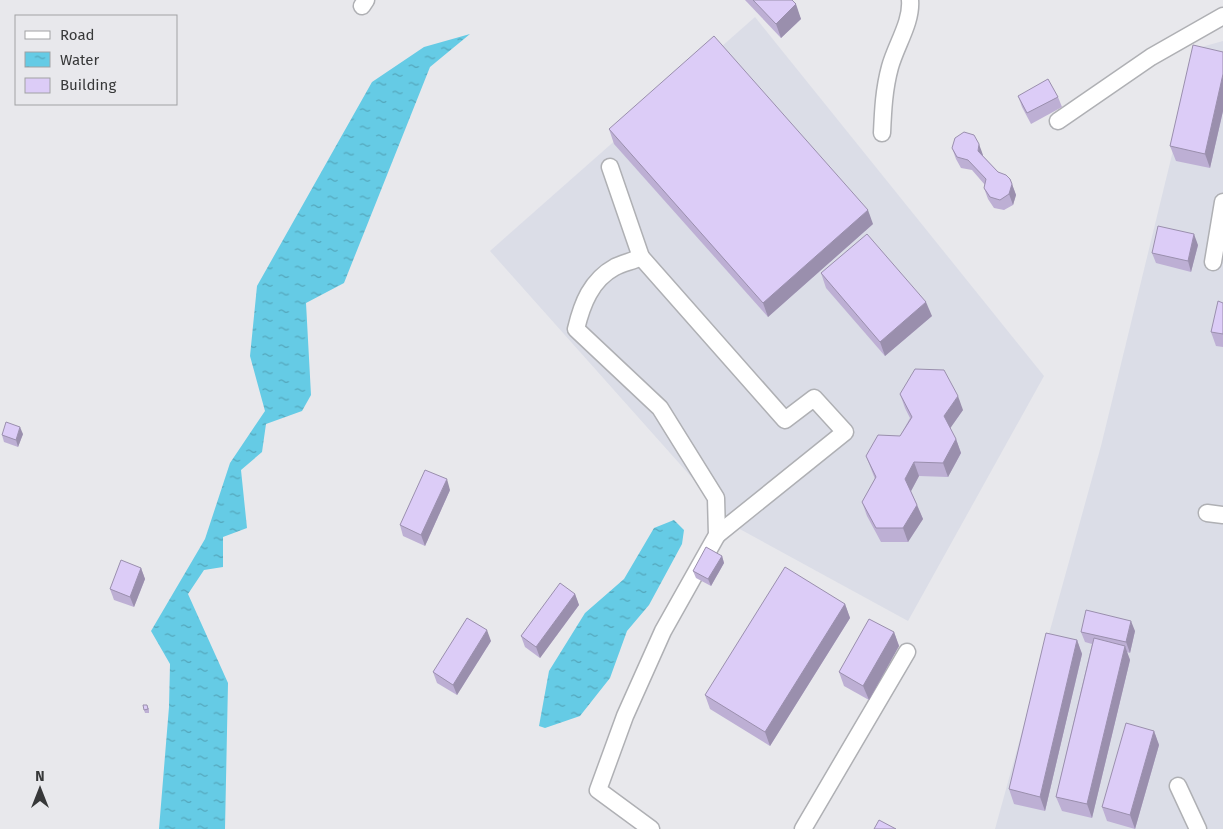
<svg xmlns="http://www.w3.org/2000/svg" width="1223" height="829" font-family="'Fira Sans',sans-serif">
<defs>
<pattern id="water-ripples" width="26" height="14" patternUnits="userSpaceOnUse" patternTransform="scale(1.25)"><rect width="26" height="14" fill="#65cbe5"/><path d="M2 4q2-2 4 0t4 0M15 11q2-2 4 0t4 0" fill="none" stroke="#54a6bb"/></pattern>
</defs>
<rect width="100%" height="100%" fill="#e8e8ec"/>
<!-- built -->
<g fill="#dbdde7">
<polygon points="755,17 1044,376 908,621 736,527 490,251"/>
<polygon points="1223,41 1223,829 995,829 1101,446 1198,48"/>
</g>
<!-- water -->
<g fill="url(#water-ripples)">
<polygon points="470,34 430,67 344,283 306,303 311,395 302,411 266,424 262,452 241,470 247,528 223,537 223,567 204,570 188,594 228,683 225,829 159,829 169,707 170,664 151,631 205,539 230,463 265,411 250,356 257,286 372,82 424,47"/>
<polygon points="674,520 684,530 682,544 649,605 627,631 610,678 580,716 545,728 539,726 549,671 585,613 624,579 654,528"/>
</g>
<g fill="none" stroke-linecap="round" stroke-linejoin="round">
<!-- minor casing -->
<g stroke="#afb0b4" stroke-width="19">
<g id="minor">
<polyline points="362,6 366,0"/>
<polyline points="1058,121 1151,57 1223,16"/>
<path d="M 882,133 C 883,110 884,89 890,67 C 896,45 912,22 910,0"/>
<path d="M 610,167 L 641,257 C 633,261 623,263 615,267 C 591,280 582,304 576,329 L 660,408 L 716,498 L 717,535 L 663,631 L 625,716 L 598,790 L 651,829"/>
<polyline points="641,257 785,420 814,398 845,432 717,535"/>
<polyline points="1213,262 1223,202"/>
<polyline points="1207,513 1223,515"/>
<polyline points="1178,786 1198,829"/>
<polyline points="803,829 907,652"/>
</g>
</g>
<!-- minor -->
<use href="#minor" stroke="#fff" stroke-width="16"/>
</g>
<!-- wall -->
<g fill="#bdafd4">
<polygon points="745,0 792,0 801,19 781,38"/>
<polygon points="1223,52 1223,111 1210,168 1176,161 1170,146"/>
<polygon points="1018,96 1058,97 1062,107 1031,124 1022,107"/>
<polygon points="609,129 873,224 768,317 614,144"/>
<polygon points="952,148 983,155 983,156 998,172 1010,179 1016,195 1013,205 1004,210 994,208 988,199 984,188 985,185 972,170 961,168 956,159"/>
<polygon points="1198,245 1191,272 1156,263 1152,253"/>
<polygon points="821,273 932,316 885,356 826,288"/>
<polygon points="1223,303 1223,347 1216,346 1211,332"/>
<polygon points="900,394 963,410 950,428 956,439 961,453 948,477 919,476 911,491 923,519 908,542 881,542 867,516 862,502 875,479 866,456 900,436 910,418 905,408"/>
<polygon points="23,434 18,447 4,442 2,435"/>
<polygon points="450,490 425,546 403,536 400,525"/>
<polygon points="722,556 724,563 711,586 696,578 693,571"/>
<polygon points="141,568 145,579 134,607 114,600 110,589"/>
<polygon points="575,594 579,605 540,658 525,647 521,636"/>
<polygon points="845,604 850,618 770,746 710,709 705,695"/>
<polygon points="1135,631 1130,653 1127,652 1130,660 1092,818 1062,811 1056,797 1092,644 1085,642 1081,632"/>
<polygon points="894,632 899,646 869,700 844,686 839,672"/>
<polygon points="1077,640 1082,654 1045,811 1014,804 1009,789"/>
<polygon points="491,641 457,695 437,683 433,672"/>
<polygon points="149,708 149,713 145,713 144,710"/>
<polygon points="1154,731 1159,745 1135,829 1107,821 1102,807"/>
</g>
<!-- shaded-wall -->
<g fill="#9a8fad">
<polygon points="796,4 801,19 781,38 776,24"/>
<polygon points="1223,74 1223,111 1210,168 1205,154"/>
<polygon points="979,144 983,155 982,162 978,151"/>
<polygon points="1012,184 1016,195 1013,205 1009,194"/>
<polygon points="868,210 873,224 768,317 763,303"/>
<polygon points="1194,234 1198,245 1191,272 1188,261"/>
<polygon points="926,302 932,316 885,356 880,342"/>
<polygon points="958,396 963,410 949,430 944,416"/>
<polygon points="20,427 23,434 18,447 16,440"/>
<polygon points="956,439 961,453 948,477 943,463"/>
<polygon points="914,462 919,476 910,493 905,479"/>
<polygon points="447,479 450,490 425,546 421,535"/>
<polygon points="917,505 923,519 908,542 903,528"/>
<polygon points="722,556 724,563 711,586 708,579"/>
<polygon points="141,568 145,579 134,607 130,597"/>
<polygon points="575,594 579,605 540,658 536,647"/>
<polygon points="845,604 850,618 770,746 765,732"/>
<polygon points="1131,621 1135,631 1130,653 1126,642"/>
<polygon points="487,630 491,641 457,695 453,685"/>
<polygon points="894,632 899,646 869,700 863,686"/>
<polygon points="1077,640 1082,654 1045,811 1040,797"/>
<polygon points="1125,646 1130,660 1092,818 1087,804"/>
<polygon points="1154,731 1159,745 1135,829 1130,815"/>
</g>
<!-- building -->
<g fill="#dcccf7" stroke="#9a8fad">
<polygon points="753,0 792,0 796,4 776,24"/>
<polygon points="714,36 868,210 763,303 609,129"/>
<polygon points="1193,45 1223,52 1223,74 1205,154 1170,146"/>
<polygon points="1048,79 1058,97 1027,113 1018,96"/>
<polygon points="964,132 974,135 979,144 978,151 998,172 1006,175 1010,179 1012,184 1009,194 1000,200 990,197 984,188 986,179 968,160 957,157 952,148 955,138"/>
<polygon points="1158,226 1194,234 1188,261 1152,253"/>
<polygon points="867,234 926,302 880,342 821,273"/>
<polygon points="1218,301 1223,303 1223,334 1211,332"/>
<polygon points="915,369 944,370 958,396 944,416 956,439 943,463 914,462 905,479 917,505 903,528 876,528 862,502 876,477 866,456 878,435 900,436 912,417 900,394"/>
<polygon points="6,422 20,427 16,440 2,435"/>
<polygon points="425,470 447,479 421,535 400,525"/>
<polygon points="706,547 722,556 708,579 693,571"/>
<polygon points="121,560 141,568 130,597 110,589"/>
<polygon points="785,567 845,604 765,732 705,695"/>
<polygon points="560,583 575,594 536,647 521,636"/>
<polygon points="1086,610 1131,621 1126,642 1081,632"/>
<polygon points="467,618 487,630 453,685 433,672"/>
<polygon points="869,619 894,632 863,686 839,672"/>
<polygon points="1046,633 1077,640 1040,797 1009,789"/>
<polygon points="1094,638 1125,646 1087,804 1056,797"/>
<polygon points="143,705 147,705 148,709 144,710"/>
<polygon points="1126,723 1154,731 1130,815 1102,807"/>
<polygon points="879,820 896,829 874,829"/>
</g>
<!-- legend -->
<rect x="15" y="15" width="162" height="90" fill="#e8e8ec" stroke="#a1a2a4"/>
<rect x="25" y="31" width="25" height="8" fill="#ffffff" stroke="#a1a2a4"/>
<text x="60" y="40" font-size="15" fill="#373839">Road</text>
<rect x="25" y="52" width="25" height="15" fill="url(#water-ripples)" stroke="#a1a2a4"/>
<text x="60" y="65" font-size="15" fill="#373839">Water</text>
<rect x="25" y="78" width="25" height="15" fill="#dcccf7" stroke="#a1a2a4"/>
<text x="60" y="90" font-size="15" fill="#373839">Building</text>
<!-- north arrow -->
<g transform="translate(40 789)" stroke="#e8e8ec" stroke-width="4" paint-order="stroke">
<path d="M0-4L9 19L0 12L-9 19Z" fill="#373839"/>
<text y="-8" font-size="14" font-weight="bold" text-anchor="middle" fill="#373839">N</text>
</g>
</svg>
